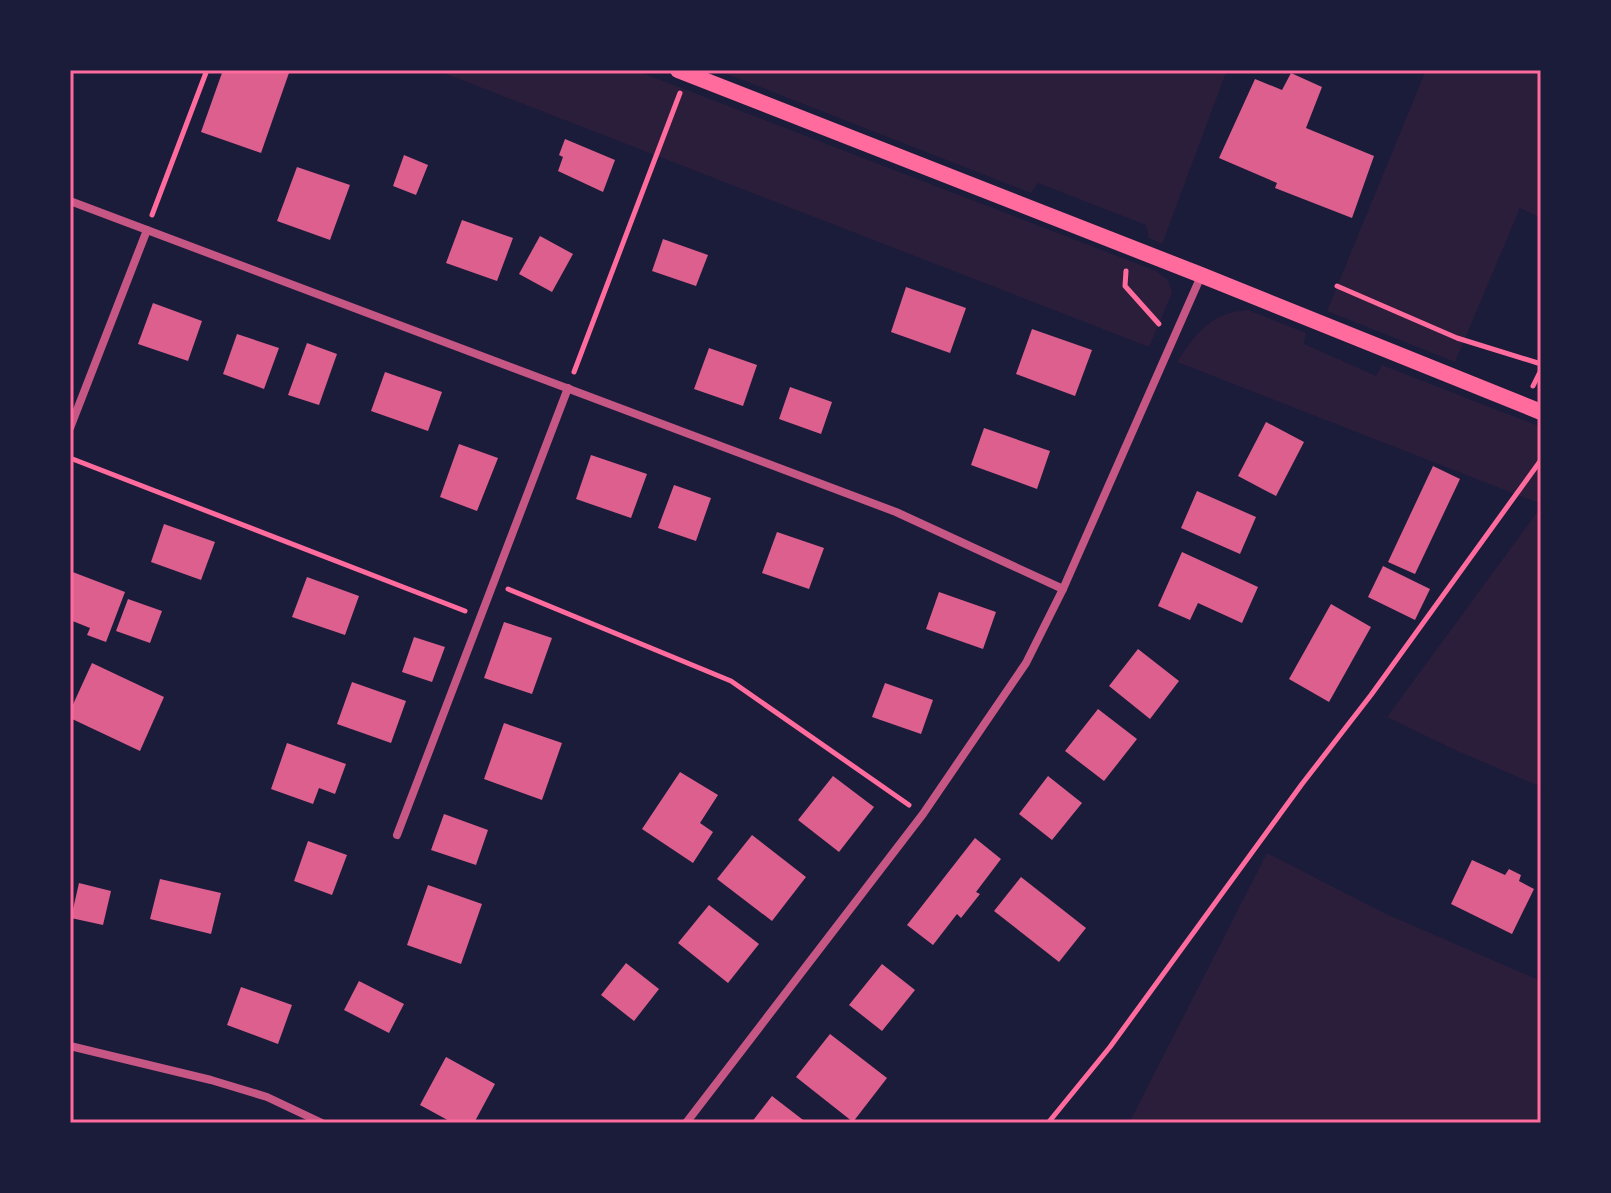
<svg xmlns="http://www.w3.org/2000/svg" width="1611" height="1193" font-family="'Zilla Slab',serif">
<rect width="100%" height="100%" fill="#1b1b3a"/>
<!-- green -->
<g fill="#2a1e3b">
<polygon points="436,70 635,70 1156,271 1168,280 1172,293 1149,347"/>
<polygon points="717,70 1227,70 1162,244 1149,238 1146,225 1038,183 1031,193"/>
<polygon points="1426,70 1541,70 1541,218 1520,208 1455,362 1327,311"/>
<path d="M 1248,310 L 1306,333 L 1304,344 L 1376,376 L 1382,365 L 1541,427 L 1541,504 L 1177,362 C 1197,332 1210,313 1248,310 Z"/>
<polygon points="1541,507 1541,787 1453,749 1387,717"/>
<polygon points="1267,853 1384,913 1541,981 1541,1123 1129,1123"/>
</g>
<!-- building -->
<g fill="#dd5f8e">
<polygon points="223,70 290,70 261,153 201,132"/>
<polygon points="1291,73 1322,87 1306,128 1374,156 1352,218 1275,188 1277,183 1219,158 1255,79 1282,90"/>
<polygon points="565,139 615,160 603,192 558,171 563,157 559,155"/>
<polygon points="404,155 428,165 416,195 393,186"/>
<polygon points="297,167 350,185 330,240 277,221"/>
<polygon points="462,220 513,238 497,281 446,263"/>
<polygon points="540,236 573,254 552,292 519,274"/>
<polygon points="663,239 708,255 696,286 652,271"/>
<polygon points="906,287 966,308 950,353 891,332"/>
<polygon points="153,303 202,321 188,361 138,344"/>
<polygon points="1032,329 1092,350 1075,396 1016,374"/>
<polygon points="237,334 279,348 264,389 223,374"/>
<polygon points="307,343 337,354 319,405 288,395"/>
<polygon points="709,348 757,365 743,406 694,389"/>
<polygon points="385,372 442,392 428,431 371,411"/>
<polygon points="790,387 832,402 821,434 779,419"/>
<polygon points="1266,422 1304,442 1276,496 1238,476"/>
<polygon points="984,428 1050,451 1037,489 971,465"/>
<polygon points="459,444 498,458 477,511 440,497"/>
<polygon points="591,455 647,474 631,518 576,499"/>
<polygon points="1433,466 1460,479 1415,574 1388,562"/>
<polygon points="674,485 711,498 696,541 658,528"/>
<polygon points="1197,491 1256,517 1240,554 1181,528"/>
<polygon points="164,524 215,542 201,580 151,562"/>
<polygon points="777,532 824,548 809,589 762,573"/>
<polygon points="1182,552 1258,587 1242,623 1198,603 1190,620 1158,606"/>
<polygon points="1383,566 1430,589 1415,620 1368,597"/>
<polygon points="70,571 125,592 106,642 87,635 90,628 70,620"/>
<polygon points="307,577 359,596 345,635 292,617"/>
<polygon points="939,592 996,612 983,649 926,629"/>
<polygon points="128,599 162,611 150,643 116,631"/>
<polygon points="1331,604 1371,627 1329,702 1289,679"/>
<polygon points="504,622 552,638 532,694 484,678"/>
<polygon points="414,637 445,647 432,682 402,672"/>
<polygon points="1138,649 1179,681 1150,719 1109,686"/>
<polygon points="92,663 164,697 140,751 70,718 70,711"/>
<polygon points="352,682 406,701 391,743 337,724"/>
<polygon points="885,683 933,700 921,734 872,717"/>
<polygon points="1098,709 1137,739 1104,781 1065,751"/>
<polygon points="504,723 562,743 542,800 484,779"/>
<polygon points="287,743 346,764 335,794 319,788 313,804 271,789"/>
<polygon points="680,772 718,795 700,823 713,832 693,863 642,829"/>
<polygon points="833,776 874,807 839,852 798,820"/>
<polygon points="1048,776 1082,803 1052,840 1019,814"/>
<polygon points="444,814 488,830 476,865 431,850"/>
<polygon points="752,835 806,877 772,921 717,879"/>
<polygon points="975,838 1001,859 976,892 980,894 961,918 957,914 933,945 907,925"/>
<polygon points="308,841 347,855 332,895 294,881"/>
<polygon points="1472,860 1505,875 1509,869 1521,875 1519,881 1534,889 1512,934 1451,904"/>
<polygon points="1021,877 1086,928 1059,962 994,911"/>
<polygon points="160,879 221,893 211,934 150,919"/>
<polygon points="79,883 111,891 103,925 71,918"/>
<polygon points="428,885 482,904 461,964 407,945"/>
<polygon points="709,905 759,944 728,983 678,943"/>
<polygon points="626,963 659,989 634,1021 601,995"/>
<polygon points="882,964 915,990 882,1031 849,1005"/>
<polygon points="359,981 404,1004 389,1033 344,1010"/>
<polygon points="241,987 292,1005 278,1044 227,1025"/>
<polygon points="830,1034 887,1078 853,1122 796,1077"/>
<polygon points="446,1057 495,1084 474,1123 453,1123 420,1105"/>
<polygon points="772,1096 807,1123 751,1123"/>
</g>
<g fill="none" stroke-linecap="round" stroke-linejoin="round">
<!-- path -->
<g stroke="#ff6b9d" stroke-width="5">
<polyline points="152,215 207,70"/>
<polyline points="1126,271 1125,286 1159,324"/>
<polyline points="1337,286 1457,338 1541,364"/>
<polyline points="574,372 680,93"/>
<polyline points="1533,386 1541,370"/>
<polyline points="70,458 465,611"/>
<polyline points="508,589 731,681 909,805"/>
<polyline points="1048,1123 1110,1047 1302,784 1371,695 1541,460"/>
</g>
<!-- minor -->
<g stroke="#c65784" stroke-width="8">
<polyline points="70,201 896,512 1063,589"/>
<polyline points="70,428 147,230"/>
<polyline points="397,835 568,388"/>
<polyline points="70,1046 211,1080 267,1097 322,1123"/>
<polyline points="686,1123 923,814 1026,663 1063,589 1201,276"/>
</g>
<!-- secondary -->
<polyline stroke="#ff6b9d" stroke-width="16" points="678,70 1201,275 1541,412"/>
</g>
<!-- border -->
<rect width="1611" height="1193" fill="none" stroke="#1b1b3a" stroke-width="144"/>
<rect x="72" y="72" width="1467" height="1049" fill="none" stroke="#ff6b9d" stroke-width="3"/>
</svg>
